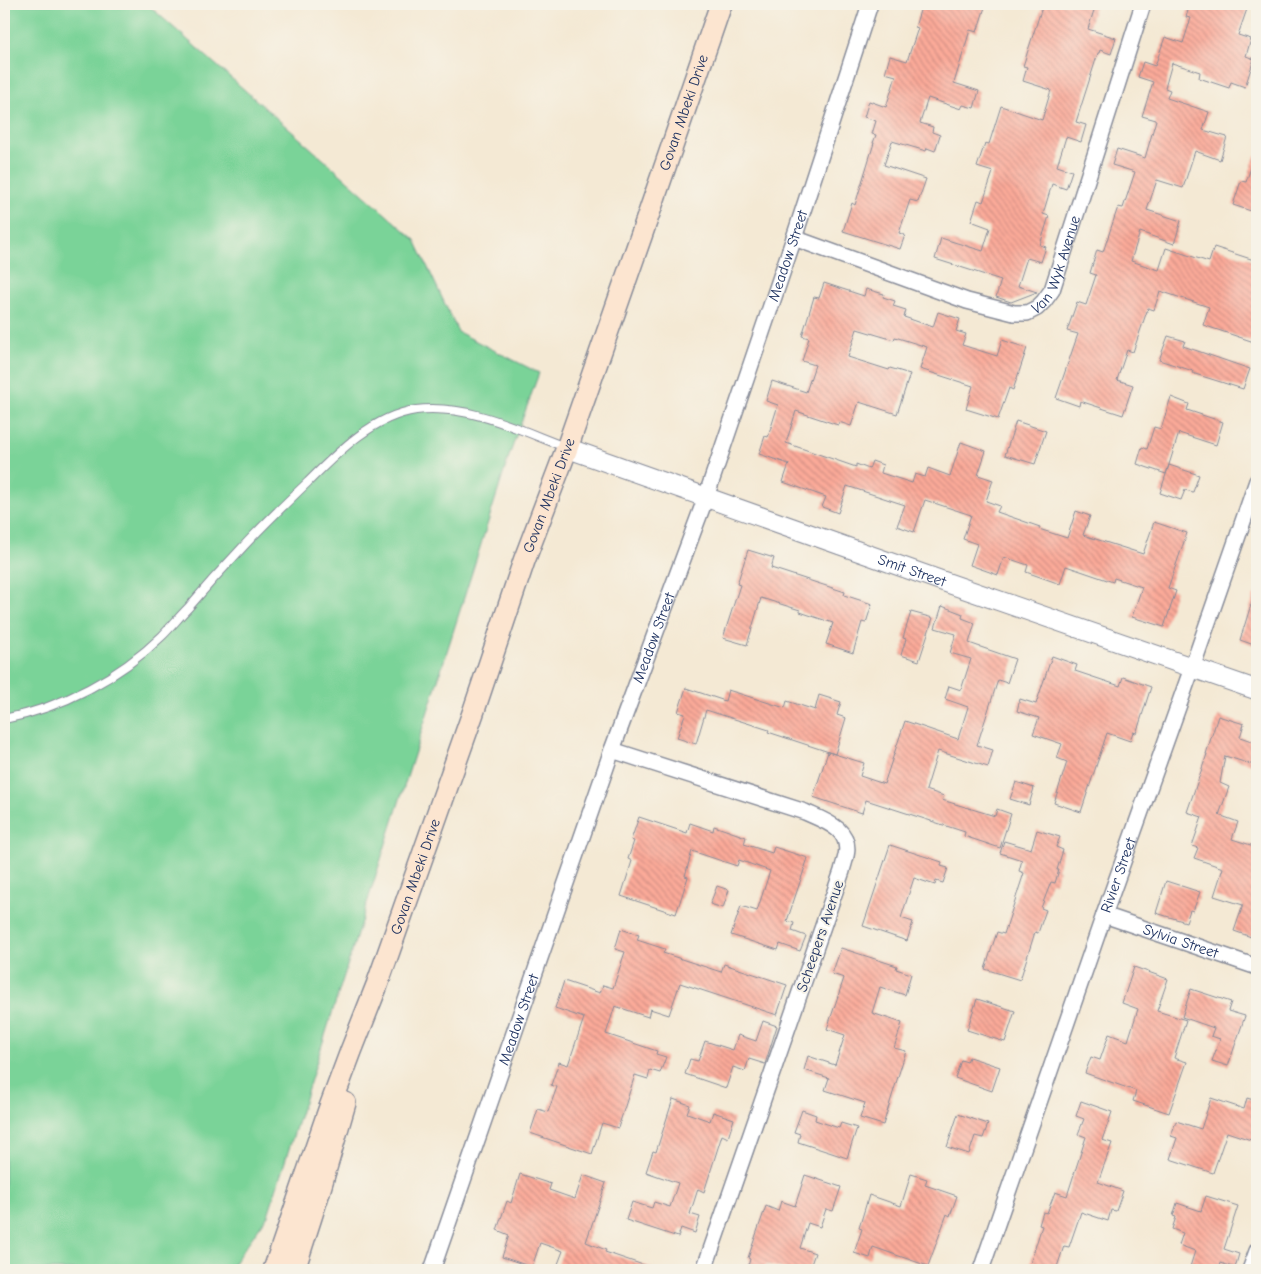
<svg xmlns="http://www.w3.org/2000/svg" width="1261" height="1274" font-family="'Comic Neue',sans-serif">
<defs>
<pattern id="building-back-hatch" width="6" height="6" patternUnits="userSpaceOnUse" patternTransform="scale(1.25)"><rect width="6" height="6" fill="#fcaa99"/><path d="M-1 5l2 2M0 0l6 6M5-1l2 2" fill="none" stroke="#cb8b80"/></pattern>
</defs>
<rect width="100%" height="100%" fill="#f7f3e8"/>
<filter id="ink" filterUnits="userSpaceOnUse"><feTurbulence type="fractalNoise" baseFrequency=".02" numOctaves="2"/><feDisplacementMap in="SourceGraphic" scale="10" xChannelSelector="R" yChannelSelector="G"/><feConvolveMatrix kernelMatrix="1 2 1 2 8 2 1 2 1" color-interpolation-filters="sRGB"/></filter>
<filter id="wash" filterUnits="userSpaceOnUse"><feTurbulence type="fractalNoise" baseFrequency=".0096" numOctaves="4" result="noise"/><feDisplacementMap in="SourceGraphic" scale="20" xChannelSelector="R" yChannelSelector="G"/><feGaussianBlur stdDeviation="1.12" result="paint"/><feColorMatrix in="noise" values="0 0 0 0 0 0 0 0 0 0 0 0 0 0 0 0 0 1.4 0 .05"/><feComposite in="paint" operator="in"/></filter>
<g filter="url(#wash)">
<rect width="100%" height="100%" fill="#f4e9d4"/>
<!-- grass -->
<polygon fill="#7ad398" stroke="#4a817b" points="4,4 147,4 415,240 458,332 539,373 509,456 268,1215 229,1270 4,1270"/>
<g id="blocks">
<!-- building -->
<g fill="url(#building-back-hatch)">
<polygon points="922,4 986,4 977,32 970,30 954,83 979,91 974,108 963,105 961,109 928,98 920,123 933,127 932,132 940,135 935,151 927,148 926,151 892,141 884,165 926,179 918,202 910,200 899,233 905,235 900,249 843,231 852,203 855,205 874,143 873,143 876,135 872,134 876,121 864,117 869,101 886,107 896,76 885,73 890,56 907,61 918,28 915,27"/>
<polygon points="1043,4 1096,4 1088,29 1116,38 1111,54 1100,50 1099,53 1098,53 1076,122 1086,125 1081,142 1066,137 1057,166 1072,171 1066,189 1052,184 1043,214 1049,216 1040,245 1046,247 1041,262 1027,258 1018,286 1037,292 1011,302 996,297 1001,280 935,259 941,238 983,251 990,228 971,221 978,200 983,202 993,172 977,167 985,143 989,144 1001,106 1042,120 1051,90 1023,81 1027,67 1023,66"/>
<polygon points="1190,4 1243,4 1241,7 1247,9 1238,35 1251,39 1246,56 1254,59 1245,87 1231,82 1229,88 1199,78 1200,72 1172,63 1165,88 1170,90 1167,98 1209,112 1203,130 1227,137 1220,160 1195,151 1183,188 1157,180 1147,210 1181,221 1174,244 1140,232 1131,261 1159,270 1166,248 1209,262 1214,247 1257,261 1257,343 1203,325 1209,307 1160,291 1154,310 1148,308 1133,352 1127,350 1117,380 1133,385 1123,415 1080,401 1079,406 1056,398 1078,334 1067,331 1077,302 1086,305 1096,275 1090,273 1097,250 1103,252 1118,207 1123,208 1135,172 1112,165 1117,149 1145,158 1156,120 1142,116 1153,82 1138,77 1143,62 1155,66 1165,37 1183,43 1191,18 1186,17"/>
<polygon points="1255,156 1257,156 1257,213 1233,205 1241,181 1246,182"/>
<polygon points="824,283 864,296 866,289 884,294 883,297 895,301 893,306 906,310 904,317 933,327 938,312 960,319 956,331 966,334 962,345 997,356 1002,340 1027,348 1013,390 1009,388 998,419 966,409 973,386 920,369 927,347 895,337 894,340 857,329 848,357 889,370 890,368 910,374 897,414 859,402 851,426 839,422 838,425 796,411 786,443 856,467 856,464 869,469 872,461 883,465 881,473 912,483 915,474 925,477 928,468 950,476 961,442 986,451 978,475 993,480 986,501 1000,506 997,512 1040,527 1039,529 1067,538 1076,511 1090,516 1083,535 1143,554 1154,522 1187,533 1168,588 1176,591 1164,627 1132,617 1142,587 1114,578 1113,582 1066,566 1060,584 1026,572 1028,565 1004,557 998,575 970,565 977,544 963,539 971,515 925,500 914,532 897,526 905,505 847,486 838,513 822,507 826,497 783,482 789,464 759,454 765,436 768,437 778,405 766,401 772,381 806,392 815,365 802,361 809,338 802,336 814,297 819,298"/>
<polygon points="1168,336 1185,341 1183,346 1250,369 1243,389 1192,373 1193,371 1159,360"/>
<polygon points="1171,397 1189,404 1187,410 1223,422 1216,445 1179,433 1166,474 1137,464 1142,447 1147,449 1154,427 1161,429"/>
<polygon points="1016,421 1046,431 1035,464 1005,455"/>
<polygon points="1169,465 1199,475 1193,492 1185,490 1181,500 1160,493"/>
<polygon points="748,550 774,558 771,568 845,592 844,595 872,604 866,623 862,622 853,653 826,644 833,623 800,612 800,610 761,598 747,645 723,638 740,585 737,584"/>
<polygon points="1254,595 1257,596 1257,646 1240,640"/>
<polygon points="942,606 963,614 962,618 975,623 969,643 1015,659 1007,683 998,680 977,745 993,750 988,767 938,751 926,790 944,796 942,800 995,816 997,809 1011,814 1000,848 964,836 965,832 866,800 862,813 813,797 828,752 864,763 860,776 884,784 905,721 958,739 968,707 945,699 949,686 961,690 971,659 950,653 956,634 935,628"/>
<polygon points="911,612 933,618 919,661 901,655 906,639 903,638"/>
<polygon points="1052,656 1077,665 1075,671 1120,686 1123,677 1151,687 1139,725 1136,733 1133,732 1130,741 1107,733 1081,812 1054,803 1067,762 1057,758 1062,744 1033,734 1039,718 1017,711 1020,699 1036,704"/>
<polygon points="686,688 725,701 728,690 785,708 787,701 815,710 819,695 841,702 837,715 846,718 835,754 768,732 769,730 706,710 696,744 677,738 685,714 678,712"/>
<polygon points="1218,716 1244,724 1240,737 1257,743 1257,766 1225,756 1220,783 1229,787 1219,815 1238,822 1232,839 1257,847 1257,939 1234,931 1243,905 1214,896 1223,868 1194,858 1198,848 1192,846 1202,817 1187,812 1207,754 1206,754"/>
<polygon points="1016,782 1034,788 1029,805 1010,799"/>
<polygon points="639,817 687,833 690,823 713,831 714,826 746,837 744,844 772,853 774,847 808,858 787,921 794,923 792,931 806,936 800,951 780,944 778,950 731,935 741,906 757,911 770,871 739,860 737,866 692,851 685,876 688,877 676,914 621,896 632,861 628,859 634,841 631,840"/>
<polygon points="1037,830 1060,837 1056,847 1063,850 1057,870 1059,870 1055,883 1051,882 1041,908 1046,910 1038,933 1035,932 1020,980 985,969 997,932 1004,934 1024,873 1019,871 1022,860 1000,853 1004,841 1031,849"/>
<polygon points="890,845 942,862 941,866 948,868 943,883 936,881 935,885 914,878 901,918 913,922 907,941 863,926"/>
<polygon points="1166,881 1200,892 1193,911 1190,910 1186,922 1156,913"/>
<polygon points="717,886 729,890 723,908 710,904"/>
<polygon points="621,929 639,935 637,940 665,949 663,953 721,972 724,964 787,985 777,1015 680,983 669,1015 650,1009 648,1017 615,1006 606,1034 657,1051 656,1054 666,1057 660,1073 650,1070 648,1079 635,1075 618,1128 602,1123 592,1154 530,1133 538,1109 548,1112 557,1087 551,1085 559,1062 568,1065 584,1018 555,1008 564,981 600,993 603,985 613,988 625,952 615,949"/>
<polygon points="841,948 897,966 896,969 911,974 905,995 880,987 872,1013 902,1023 894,1048 906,1051 883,1125 860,1118 865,1103 825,1090 829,1078 804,1070 808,1056 835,1065 845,1035 827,1029 844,978 832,974"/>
<polygon points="1134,967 1168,979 1157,1011 1186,1020 1174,1058 1187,1062 1169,1113 1133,1101 1136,1091 1085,1073 1091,1057 1100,1060 1109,1034 1128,1041 1138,1009 1122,1003"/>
<polygon points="1191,989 1231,1002 1228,1011 1245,1016 1228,1066 1212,1061 1220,1039 1211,1036 1214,1028 1182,1017"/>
<polygon points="977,999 1015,1011 1005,1042 967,1030"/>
<polygon points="763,1021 777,1026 765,1064 749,1059 745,1071 733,1067 726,1088 685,1074 690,1059 698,1061 705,1041 733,1050 738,1035 756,1041"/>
<polygon points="969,1057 1000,1067 992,1091 955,1078 961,1060 967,1062"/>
<polygon points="1211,1098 1244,1109 1247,1098 1257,1101 1257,1142 1227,1132 1213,1173 1170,1159 1177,1138 1171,1136 1176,1121 1201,1129"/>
<polygon points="673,1099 690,1105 687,1113 710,1121 713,1112 734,1119 728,1138 722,1135 704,1192 698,1189 690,1214 700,1217 695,1233 681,1228 678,1237 626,1220 632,1202 652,1208 654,1202 670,1207 678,1183 646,1172 653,1151 656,1152"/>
<polygon points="1081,1101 1112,1112 1102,1140 1112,1143 1098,1182 1123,1191 1116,1211 1111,1210 1108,1221 1081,1212 1069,1247 1064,1246 1056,1270 1028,1270 1042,1226 1039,1225 1043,1212 1047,1213 1055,1192 1067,1196 1086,1137 1078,1134 1084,1119 1076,1116"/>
<polygon points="802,1110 816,1115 815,1120 839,1128 841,1123 857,1128 847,1158 798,1142 800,1134 794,1132"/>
<polygon points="958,1114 988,1124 983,1138 975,1136 969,1154 947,1147"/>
<polygon points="520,1174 551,1184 549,1190 575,1199 583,1175 606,1183 586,1242 606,1250 605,1252 652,1268 652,1270 563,1270 565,1266 558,1264 563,1251 540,1243 532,1267 502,1257 509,1235 497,1230 507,1201 511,1203"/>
<polygon points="911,1174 927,1179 925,1185 957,1196 950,1216 947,1214 928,1266 873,1247 870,1258 854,1253 862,1229 859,1228 869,1195 901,1206"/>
<polygon points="805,1175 841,1187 833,1211 826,1209 820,1227 808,1223 800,1248 815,1253 809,1270 786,1270 766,1264 764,1270 747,1270 750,1259 748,1258 766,1206 778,1211 781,1201 795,1206"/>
<polygon points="1206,1196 1238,1206 1224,1249 1239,1254 1235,1268 1221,1263 1219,1270 1189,1270 1195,1251 1179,1245 1183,1233 1172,1229 1176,1217 1173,1216 1177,1203 1201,1211"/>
</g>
</g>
</g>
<g filter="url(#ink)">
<use href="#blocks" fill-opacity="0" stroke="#888c99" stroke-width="1"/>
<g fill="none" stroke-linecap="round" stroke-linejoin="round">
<!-- service casing -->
<g stroke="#888c99" stroke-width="10">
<path id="service" d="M 4,719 C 62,708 120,677 162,636 C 171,627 179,617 188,608 C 205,588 223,568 241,549 C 262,526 285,504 308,482 C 337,453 373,416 416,410 C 469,404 517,429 565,447"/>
</g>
<!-- minor casing -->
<g stroke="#888c99" stroke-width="18">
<g id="minor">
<path id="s1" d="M 794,238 L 967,301 L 1014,313 L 1027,313 L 1037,308 L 1044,301 L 1052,290 L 1143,4"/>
<path d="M 612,750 L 805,812 C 825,821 852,829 846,856 C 845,861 843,866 842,871 L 704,1270"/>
<path id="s2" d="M 1104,915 L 1257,967"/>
<path id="s3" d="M 432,1270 L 612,750 L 706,497 L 794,238 L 870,4"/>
<path id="s4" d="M 981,1270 L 1104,915 L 1192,668 L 1257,481"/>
<polyline points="1250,1270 1257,1251"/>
</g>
</g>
<!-- tertiary casing -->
<g stroke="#888c99" stroke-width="21">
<g id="tertiary">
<path id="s5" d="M 567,448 L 945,582 L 1257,690"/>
</g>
</g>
<!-- secondary casing -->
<g stroke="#888c99" stroke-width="24">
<g id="secondary">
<path id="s6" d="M 274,1270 L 329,1110 L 351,1051 L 377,985 L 473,713 L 524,561 L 567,448 L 647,219 L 721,4"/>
<polyline points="294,1270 319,1192 345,1103"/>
</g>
</g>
<!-- service -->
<use href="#service" stroke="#fff" stroke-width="8"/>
<!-- minor -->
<use href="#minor" stroke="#fff" stroke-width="15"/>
<!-- tertiary -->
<use href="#tertiary" stroke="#fff" stroke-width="19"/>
<!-- secondary -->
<use href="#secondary" stroke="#fce5d0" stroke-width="21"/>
</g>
</g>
<g text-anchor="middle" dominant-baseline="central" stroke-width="4" stroke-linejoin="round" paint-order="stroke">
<!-- street labels -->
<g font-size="15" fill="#1b2f5e" stroke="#f7f3e8">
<text stroke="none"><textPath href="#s6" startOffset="1228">Govan Mbeki Drive</textPath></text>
<text stroke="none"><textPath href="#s3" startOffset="1075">Meadow Street</textPath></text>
<text stroke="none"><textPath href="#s1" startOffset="305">Van Wyk Avenue</textPath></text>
<text stroke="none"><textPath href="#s6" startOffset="822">Govan Mbeki Drive</textPath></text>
<text stroke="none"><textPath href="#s5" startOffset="366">Smit Street</textPath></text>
<text stroke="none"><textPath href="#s3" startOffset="670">Meadow Street</textPath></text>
<text stroke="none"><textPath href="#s4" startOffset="418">Rivier Street</textPath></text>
<text stroke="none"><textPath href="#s6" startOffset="418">Govan Mbeki Drive</textPath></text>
<text transform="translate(820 936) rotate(-71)">Scheepers Avenue</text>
<text stroke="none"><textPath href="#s2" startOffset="81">Sylvia Street</textPath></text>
<text stroke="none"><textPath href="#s3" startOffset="265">Meadow Street</textPath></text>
</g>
</g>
<!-- margin -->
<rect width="1261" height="1274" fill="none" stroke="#f7f3e8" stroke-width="20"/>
</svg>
